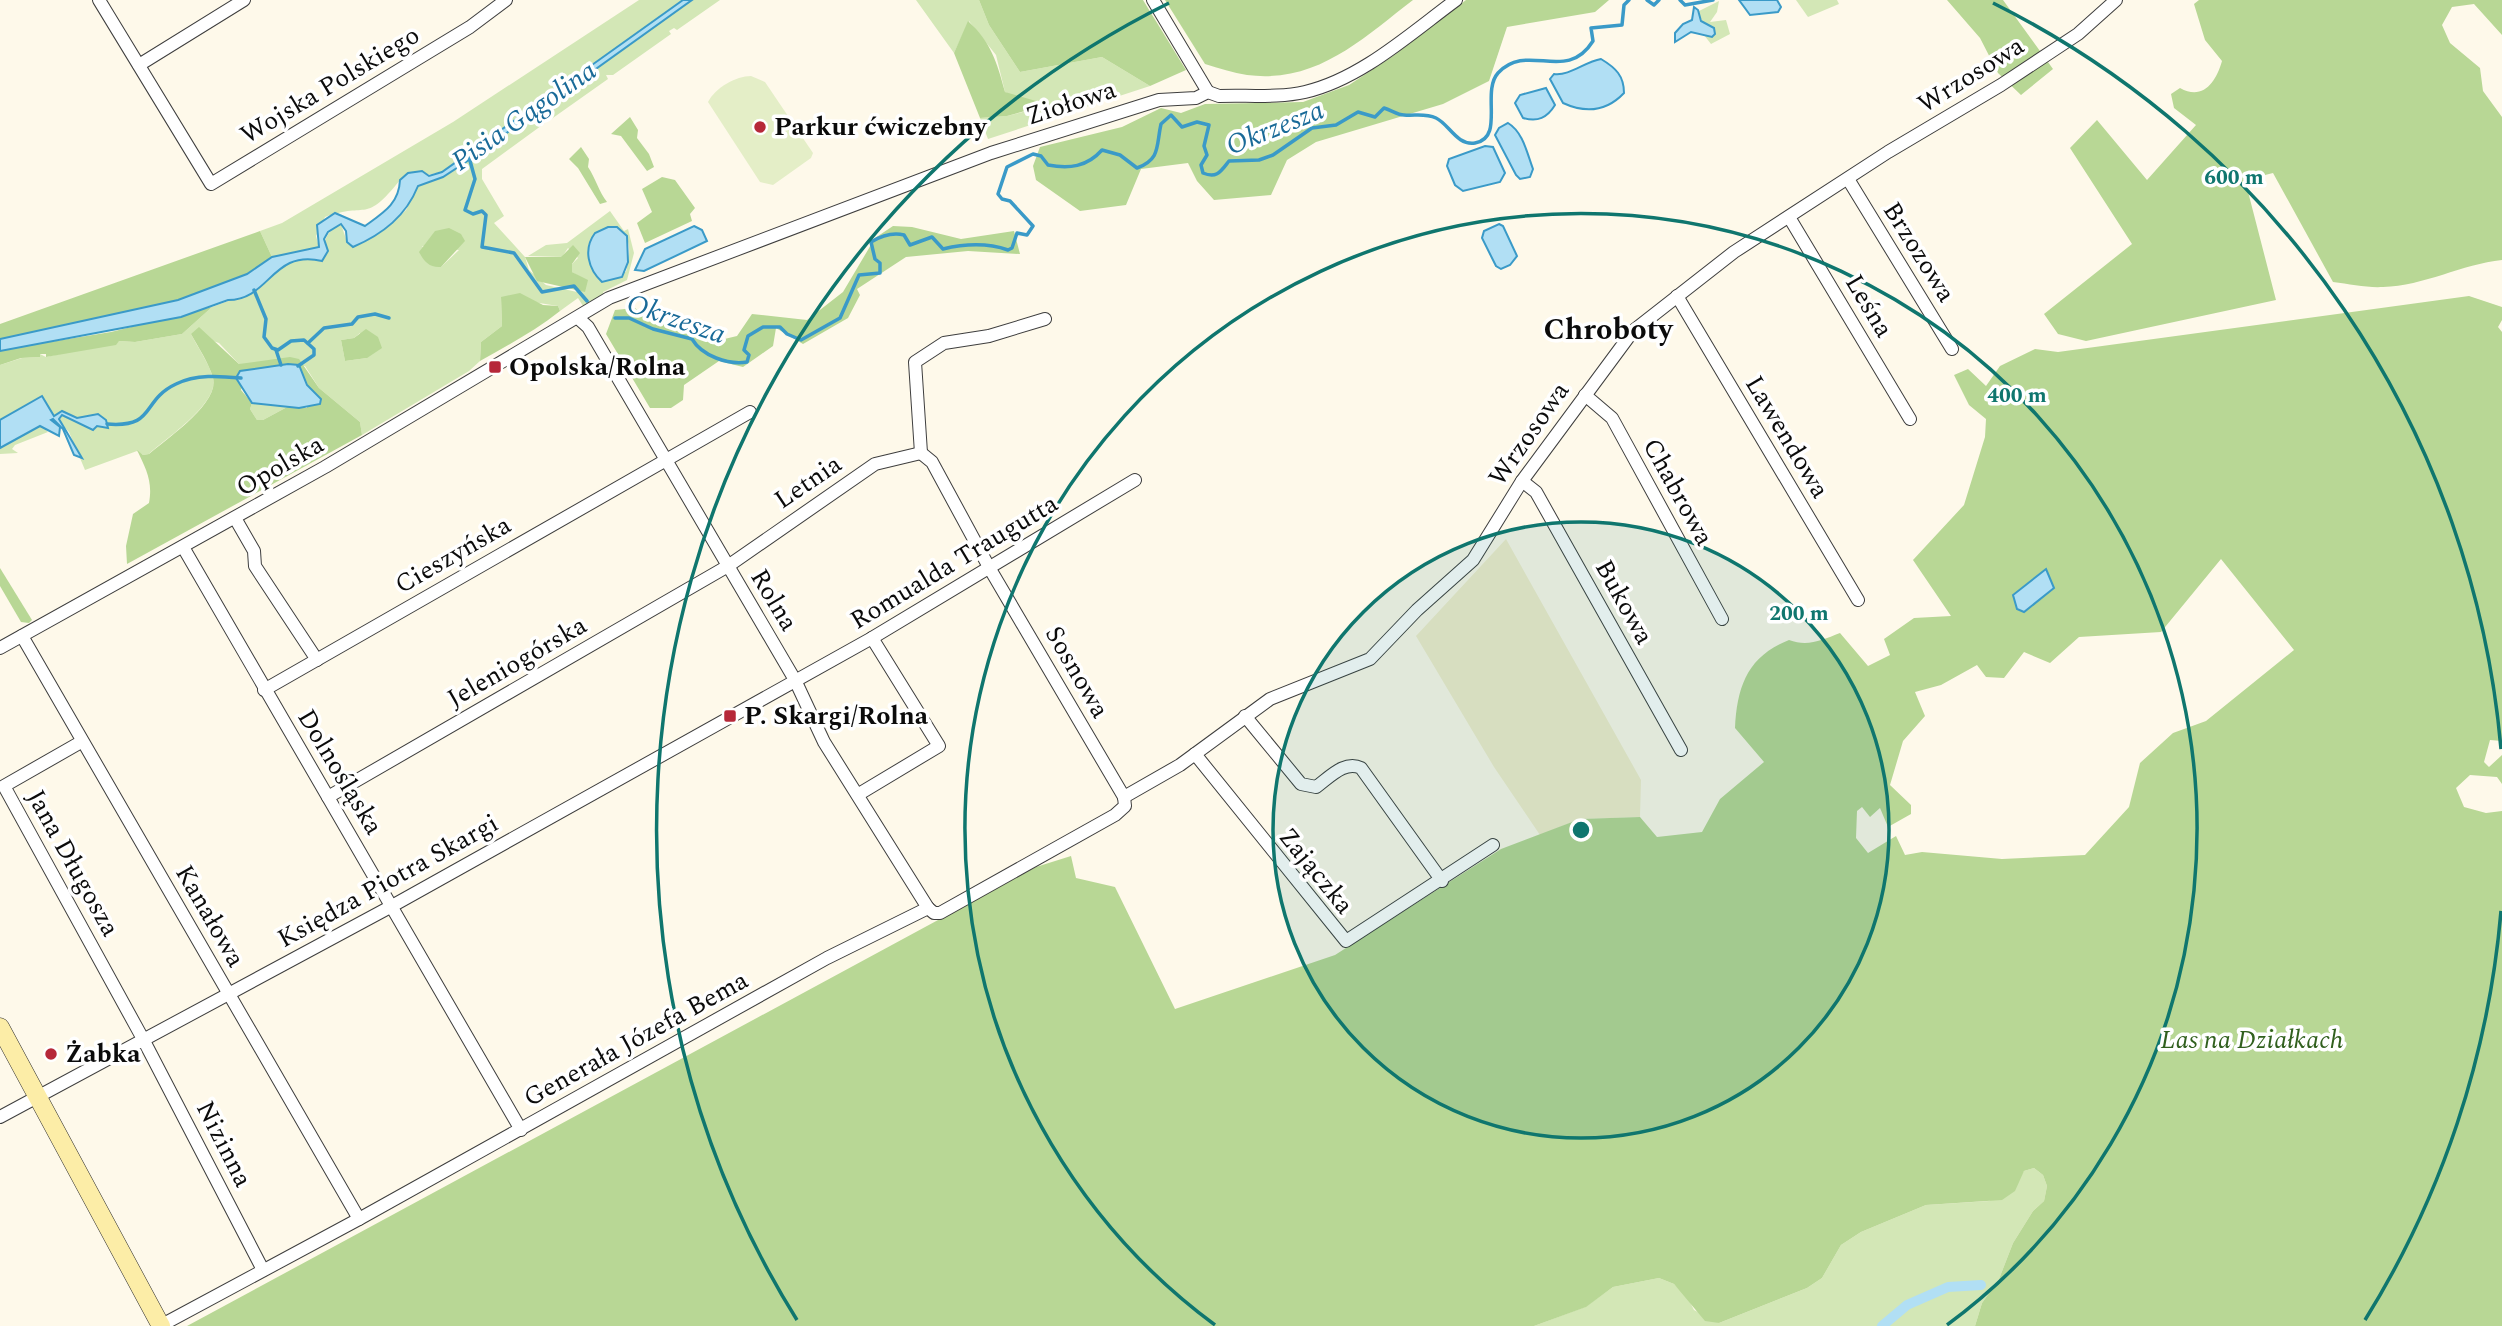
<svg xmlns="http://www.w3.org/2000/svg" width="2502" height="1326" font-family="Spectral,serif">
<rect width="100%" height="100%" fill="#fef9ea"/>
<!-- farmland -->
<polygon fill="#f3edcc" points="1506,539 1641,780 1640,817 1580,819 1540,835 1494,767 1416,636"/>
<!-- green -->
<g fill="#d3e7b6" fill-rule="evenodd">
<path d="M 639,0 L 683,0 L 442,172 L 400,180 C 364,225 369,201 325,217 L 316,236 L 319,247 L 272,257 L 260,231 L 282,223 L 453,122 Z"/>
<path d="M 692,0 L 720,0 L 677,30 L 674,28 L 669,31 L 671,34 L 613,75 L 606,75 L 608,79 L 550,120 L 548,117 L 544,120 L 545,123 L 482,169 L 482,179 L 504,216 L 494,223 L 525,257 L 529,270 L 546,285 L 577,292 L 582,278 L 572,272 L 572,264 L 578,258 L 568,248 L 562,257 L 528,256 L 546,245 L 567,243 L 610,211 L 624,231 L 628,229 L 634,253 L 627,280 L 603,292 L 604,295 L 583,306 L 578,298 L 560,311 L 558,306 L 501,297 L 502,326 L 481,342 L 480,361 L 469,371 L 362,435 L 360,422 L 319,388 L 305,366 L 239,364 L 219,343 L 191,334 C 198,348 209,363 213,378 C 220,403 165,439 149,454 L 143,455 L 137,451 L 85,470 L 69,432 L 58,420 L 61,415 L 104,428 L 96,416 L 77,418 L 62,411 L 54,416 L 42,396 L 0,420 L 0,365 L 22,358 L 40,357 L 40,354 L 46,357 L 119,341 L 135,342 L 182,334 L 212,307 L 258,290 L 272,273 L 288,262 L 305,258 L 322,261 C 324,243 324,232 341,224 L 347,242 L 395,220 L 406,210 L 418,186 L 469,160 ZM 617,227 C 633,237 630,255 626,272 L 589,258 L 589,243 L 596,233 ZM 422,246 L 459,250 L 441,267 ZM 360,333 L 367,358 L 345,361 L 341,340 L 354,338 Z"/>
<polygon points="916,0 979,0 989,25 1020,72 1102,57 1150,86 988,139 980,118 1007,116 1038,108 1005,92 996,55 969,21 954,53"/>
<polygon points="1796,0 1837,0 1839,4 1808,17"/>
<polygon points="1719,1 1717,12 1710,22 1726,20 1730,34 1711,44 1704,35 1712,37 1697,12"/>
<polygon points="252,403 289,406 263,420 257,420 250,409"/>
<polygon points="41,425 48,432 15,445 12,449 18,453 0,454 0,448"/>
<polygon points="2034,1168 2043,1175 2047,1186 2044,1201 2033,1211 2013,1243 1999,1279 1982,1303 1975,1326 1534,1326 1585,1307 1613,1287 1659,1278 1674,1284 1688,1298 1694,1310 1719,1323 1807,1288 1822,1278 1841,1245 1861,1232 1926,1205 1989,1201 2017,1181 2024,1171"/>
</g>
<!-- forest -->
<g fill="#b8d795" fill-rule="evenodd">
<polygon points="979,0 1143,0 1186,70 1150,86 1102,57 1020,72 989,25"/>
<path d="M 1165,0 L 1413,0 C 1362,39 1317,84 1247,75 C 1233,73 1219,68 1205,64 Z"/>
<polygon points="1466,0 1609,0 1595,12 1507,27 1489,81 1443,104 1316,142 1287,160 1271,195 1214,200 1197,181 1188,163 1141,169 1126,205 1080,211 1036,180 1033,166 1040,147 1122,127 1161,108 1181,113 1205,104 1303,102 1349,85 1393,56"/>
<polygon points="1947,0 2003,0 2053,69 2021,95 1998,73 1980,38"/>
<path d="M 2199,0 L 2502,0 L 2502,35 L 2474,4 L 2452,7 L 2442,25 L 2450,43 L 2480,68 L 2483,91 L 2502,117 L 2502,260 C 2462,264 2424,286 2383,287 C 2367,288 2350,284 2333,282 L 2273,173 L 2245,180 L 2276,300 L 2086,341 L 2058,334 L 2044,314 L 2132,244 L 2070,148 L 2097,120 L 2147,180 L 2196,125 L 2174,108 L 2171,94 L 2180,88 C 2203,101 2216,82 2222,61 L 2205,40 L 2194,4 Z"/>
<path d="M 968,21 C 991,42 997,62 1005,92 L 1036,101 L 1039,107 L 1007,116 L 980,118 L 954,53 Z"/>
<polygon points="630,117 638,130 637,138 649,154 654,167 647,171 621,136 611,134"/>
<path d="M 581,147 L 589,159 L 588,167 C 596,179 599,192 607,202 L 600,204 L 578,168 L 569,159 Z"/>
<polygon points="662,177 675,180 695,208 690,214 692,221 645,243 637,223 652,212 642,189"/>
<polygon points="893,226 912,227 961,239 1014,231 1020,254 968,251 906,257 857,289 860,295 848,318 803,344 776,328 773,346 743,367 719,361 684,385 683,400 671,408 650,408 606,334 615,310 635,308 653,322 699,328 716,341 737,336 752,314 807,320 843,292 875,238"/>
<path d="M 449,228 L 461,234 L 465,241 L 441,267 C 429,268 424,261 419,252 L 435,231 Z"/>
<path d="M 260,231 L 272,257 C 211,306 78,324 0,339 L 0,324 Z"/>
<polygon points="573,245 580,253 572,264 572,272 588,280 585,292 537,281 525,257 561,257"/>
<path d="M 520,293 L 543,305 L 558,306 L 560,311 C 535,331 508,345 480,361 L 481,342 L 502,326 L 501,297 Z"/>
<path d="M 2469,296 L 2502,307 L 2502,320 L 2498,327 L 2502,332 L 2502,741 L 2490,740 L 2484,762 L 2489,767 L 2502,755 L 2502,784 L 2497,777 L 2470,775 L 2456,788 L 2464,807 L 2486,813 L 2502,811 L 2502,1326 L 1975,1326 L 1982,1303 L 1999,1279 L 2013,1243 L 2033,1211 L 2044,1201 L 2047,1186 L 2043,1175 L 2034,1168 L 2024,1171 L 2015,1191 L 2002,1200 L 1926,1205 L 1861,1232 L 1841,1245 L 1822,1278 L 1807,1288 L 1719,1323 L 1705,1321 L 1674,1284 L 1659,1278 L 1613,1287 L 1586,1307 L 1534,1326 L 187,1326 L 1036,867 L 1071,856 L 1076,878 L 1115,887 L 1175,1009 L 1335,955 L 1501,849 L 1580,819 L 1640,817 L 1657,837 L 1702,832 L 1720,799 L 1764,762 L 1735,728 C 1737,686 1748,656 1789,640 C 1808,647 1822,640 1840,633 L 1868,666 L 1890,655 L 1884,639 L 1914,618 L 1951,616 L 1913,560 L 1964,505 L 1985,437 L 1986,419 L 1969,405 L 1954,375 L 1968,369 L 1986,386 L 2000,366 L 2035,349 L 2058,352 ZM 2221,559 L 2294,650 L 2206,721 L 2173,733 L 2140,763 L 2129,807 L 2085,855 L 2002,859 L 1922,852 L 1905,855 L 1896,836 L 1868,853 L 1856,838 L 1857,811 L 1862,807 L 1870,817 L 1880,808 L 1888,827 L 1911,814 L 1911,805 L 1890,785 L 1903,741 L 1925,716 L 1915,692 L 1941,685 L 1977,665 L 1986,677 L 2004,678 L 2024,652 L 2050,663 L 2079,637 L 2161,632 Z"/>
<polygon points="212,307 182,334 135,342 119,341 116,345 46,357 46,354 40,354 40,357 21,358 0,365 0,351 7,349 111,332"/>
<path d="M 199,327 L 239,364 L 290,357 L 299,359 L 319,388 L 360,422 L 362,435 L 127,564 L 126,546 L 133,514 L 149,503 C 153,481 146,469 137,450 L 143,455 L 149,454 C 166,439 220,403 213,378 C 209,363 198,347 191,334 ZM 288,364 L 299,365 L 307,385 L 307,408 L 289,406 L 263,420 L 257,420 L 250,409 L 252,403 L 241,390 L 247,371 Z"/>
<polygon points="366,329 378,337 382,348 367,358 345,361 341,340 354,338"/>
<polygon points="0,568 32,620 29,623 21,622 0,586"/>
</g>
<!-- pitch -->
<path fill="#e4eec7" d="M 751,76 L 765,82 L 813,153 L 811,158 L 773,185 L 760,182 L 708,102 C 715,88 736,76 751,76 Z"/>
<!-- water -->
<g fill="#b1dff4" stroke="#3a9ac8" stroke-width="2">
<path d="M 683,0 L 692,0 L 469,160 L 443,177 L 418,186 C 406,216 383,234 353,247 L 347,242 L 346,231 L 341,224 L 328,232 L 324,239 L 328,251 L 322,261 C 272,249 270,300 228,300 L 181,317 L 0,351 L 0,339 L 178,300 L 247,274 L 272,257 L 319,247 L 317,225 L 335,213 L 365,226 C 383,213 399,204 400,180 L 408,173 L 422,171 L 429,176 L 442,172 Z"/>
<polygon points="1739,0 1777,0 1781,7 1778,12 1750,15"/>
<polygon points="1694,7 1698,10 1701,21 1714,28 1715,34 1712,37 1691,32 1675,42 1675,33 1683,24 1692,20"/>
<path d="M 1601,59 C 1616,68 1624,76 1624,93 C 1607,111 1587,114 1563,103 L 1550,79 L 1554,74 C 1570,76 1584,62 1601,59 Z"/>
<path d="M 1546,88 L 1555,105 C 1547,118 1538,122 1523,118 L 1515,103 L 1520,95 Z"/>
<path d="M 1508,123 C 1523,132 1527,153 1533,169 L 1530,177 L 1520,179 L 1516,175 L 1495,135 L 1499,128 Z"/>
<polygon points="1485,146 1493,147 1505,173 1500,182 1463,191 1455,185 1447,166 1449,159"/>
<polygon points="1499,224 1503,226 1517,256 1510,265 1501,269 1496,266 1482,238 1484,231"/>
<polygon points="694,226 702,230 707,241 644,271 635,270 645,249"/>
<path d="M 608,227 L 617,227 L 627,236 L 628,262 L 622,277 L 602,282 C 588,269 583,249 595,233 Z"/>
<polygon points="288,364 299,365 307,385 321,399 320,404 299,408 252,403 236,378 240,371"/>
<polygon points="42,396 54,416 62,411 77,418 98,414 106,420 108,428 97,426 93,430 62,415 59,419 82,458 74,455 63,429 53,419 51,420 60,427 59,436 40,426 0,448 0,420"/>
<polygon points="2046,569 2054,588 2024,612 2017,609 2013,595"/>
</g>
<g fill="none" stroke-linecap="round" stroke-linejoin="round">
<!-- stream -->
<g stroke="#3a9ac8" stroke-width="3.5">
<polyline points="1647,0 1654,5 1659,0"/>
<polyline points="1680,0 1685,5 1713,0"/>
<polyline points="469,157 475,179 465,210 473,214 482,211 486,215 482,247 514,253 542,292 574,286 587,301"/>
<polyline points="254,290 266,319 264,337 272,348 278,350 291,341 304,340 314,349 314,355 298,366"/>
<path d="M 615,318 L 629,318 L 653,329 L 692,339 C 702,356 728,365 747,362 L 749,355 L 744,350 L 748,336 L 763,327 L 780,327 L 787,334 L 801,340 L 840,318 L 859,275 L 880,273 L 880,263 L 875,259 L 871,242 C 881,236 892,232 904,235 L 910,245 L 932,237 L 943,249 C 964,244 988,243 1008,250 L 1012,248 L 1017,233 L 1027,235 L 1033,226 L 1010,201 L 1002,199 L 998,194 L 1007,167 L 1033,154 L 1041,156 L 1048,165 C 1069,169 1087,167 1102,150 L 1120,155 L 1137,168 C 1161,159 1156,146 1161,124 L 1171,115 L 1182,127 L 1197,122 L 1209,125 L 1204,146 L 1207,155 L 1201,165 L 1203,173 C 1217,179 1221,171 1229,161 L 1259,160 L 1273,155 L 1312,128 L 1336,125 L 1358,112 L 1375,117 L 1384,108 C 1391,110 1398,115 1404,115 C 1415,116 1425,113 1436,118 C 1449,124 1457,146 1475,143 C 1505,138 1481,92 1498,73 C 1528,41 1566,84 1593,41 L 1591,28 L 1622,25 L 1624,5 L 1629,0"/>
<polyline points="308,343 324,328 352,324 358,317 375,314 389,318"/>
<polyline points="276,350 281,365"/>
<path d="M 107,424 C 157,428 140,401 176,384 C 196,374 220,376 241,378"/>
</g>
<!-- canal -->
<polyline stroke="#b1dff4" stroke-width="10" points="1882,1326 1907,1305 1948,1287 1981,1285"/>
<!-- minor casing -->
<g stroke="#3e3e3e" stroke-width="14">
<g id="minor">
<polyline points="99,0 211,184 470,27 506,0"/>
<polyline points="1153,0 1208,92"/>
<polyline points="139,65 244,0"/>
<polyline points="1848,179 1952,349"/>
<polyline points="1789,217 1910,419"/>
<polyline points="1677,296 1858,600"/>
<polyline points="578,318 588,327 795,680 824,742 928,908"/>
<polyline points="1585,395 1612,418 1722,619"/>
<polyline points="921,453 932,462 990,569 1124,797"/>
<polyline points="921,453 915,362 944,343 989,336 1045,319"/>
<polyline points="1522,481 1536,492 1681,750"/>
<polyline points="235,518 254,551 255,566 317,660"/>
<polyline points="183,547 521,1130"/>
<polyline points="22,636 359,1219"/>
<path d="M 0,648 L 325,467 L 609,298 L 991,153 L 1159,100 L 1196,98 L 1208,92 L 1219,96 C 1247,95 1279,98 1305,92 C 1361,79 1411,33 1456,0"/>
<polyline points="264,690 750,412"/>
<path d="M 1245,716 L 1301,784 L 1316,787 C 1330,777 1345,760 1361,768 L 1442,881"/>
<polyline points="81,742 4,786 143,1039 263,1270"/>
<polyline points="1195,754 1346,941 1493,845"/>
<polyline points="859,794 939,746 872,638"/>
<polyline points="328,797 728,566 875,464 921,453"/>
<polyline points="1124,797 1180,765 1270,699 1370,659 1417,610 1473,560 1522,481 1633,331 1734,252 1888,152 2001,85 2078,34 2116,0"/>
<polyline points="928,908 934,913 940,913 1115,815 1125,806 1124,797"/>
<polyline points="0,1117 392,906 872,638 1135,480"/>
<polyline points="160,1326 359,1219 827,958 928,908"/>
</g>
</g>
<!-- secondary casing -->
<g stroke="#2d2d2d" stroke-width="19">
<polyline id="secondary" points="0,1027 161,1326"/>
</g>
<!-- minor -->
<use href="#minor" stroke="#fff" stroke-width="12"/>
<!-- secondary -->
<use href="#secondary" stroke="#fceda7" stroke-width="18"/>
</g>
<!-- distance rings -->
<circle cx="1581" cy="830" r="308" fill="#0f766e" fill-opacity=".12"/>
<g fill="none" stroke="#0f766e" stroke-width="3.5">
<circle cx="1581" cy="830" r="308"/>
<path d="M1215 1325A616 616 0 1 1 1947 1325"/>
<path d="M2501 911A924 924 0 0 1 2365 1320M797 1320A924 924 0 0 1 1169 3M1993 3A924 924 0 0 1 2501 749"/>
</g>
<!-- markers -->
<g fill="#b62839" stroke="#fff" stroke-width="2.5">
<circle cx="760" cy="127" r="7"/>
<rect x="488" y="360" width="14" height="14" rx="3.5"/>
<rect x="723" y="709" width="14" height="14" rx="3.5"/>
<circle cx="51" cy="1054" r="7"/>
</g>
<g text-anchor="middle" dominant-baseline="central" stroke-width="7" stroke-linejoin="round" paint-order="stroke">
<!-- street labels -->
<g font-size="26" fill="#0b0b0b" stroke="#fff">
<text transform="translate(1971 75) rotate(-32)">Wrzosowa</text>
<text transform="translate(330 85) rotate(-31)">Wojska Polskiego</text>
<text transform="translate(1071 103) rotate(-18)">Ziołowa</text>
<text transform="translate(1919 252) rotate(58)">Brzozowa</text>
<text transform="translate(1869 306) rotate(59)">Leśna</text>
<text transform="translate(1529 434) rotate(-55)">Wrzosowa</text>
<text transform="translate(1787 437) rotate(59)">Lawendowa</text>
<text transform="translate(280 466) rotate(-30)">Opolska</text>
<text transform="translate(808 482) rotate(-34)">Letnia</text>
<text transform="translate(1678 492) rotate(61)">Chabrowa</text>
<text transform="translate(453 555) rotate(-30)">Cieszyńska</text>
<text transform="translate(954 562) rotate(-31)">Romualda Traugutta</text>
<text transform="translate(774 600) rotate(59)">Rolna</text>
<text transform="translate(1624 602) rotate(61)">Bukowa</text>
<text transform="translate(517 662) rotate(-30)">Jeleniogórska</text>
<text transform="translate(1077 672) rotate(60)">Sosnowa</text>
<text transform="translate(340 772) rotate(59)">Dolnośląska</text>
<text transform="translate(73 863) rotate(61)">Jana Długosza</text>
<text transform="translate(1316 871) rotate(51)">Zajączka</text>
<text transform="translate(388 881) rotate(-29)">Księdza Piotra Skargi</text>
<text transform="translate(210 916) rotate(60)">Kanałowa</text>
<text transform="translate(636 1039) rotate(-29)">Generała Józefa Bema</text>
<text transform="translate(224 1144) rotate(63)">Nizinna</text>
</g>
<!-- poi labels -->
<g font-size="26" font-weight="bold" fill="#0b0b0b" stroke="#fff" text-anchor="start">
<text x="774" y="127">Parkur ćwiczebny</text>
<text x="509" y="367">Opolska/Rolna</text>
<text x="744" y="716">P. Skargi/Rolna</text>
<text x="65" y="1054">Żabka</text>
</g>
<!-- park labels -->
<g font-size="26" font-style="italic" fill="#31601e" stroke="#fff">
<text x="2252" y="1040">Las na Działkach</text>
</g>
<!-- water labels -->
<g font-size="28" font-style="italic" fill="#196a98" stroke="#fff">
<text transform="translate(524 116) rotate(-35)">Pisia Gągolina</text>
<text transform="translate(1275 128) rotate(-22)">Okrzesza</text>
<text transform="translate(676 319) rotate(19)">Okrzesza</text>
</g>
<!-- quarter labels -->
<g font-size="30" font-weight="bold" fill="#0b0b0b" stroke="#fff">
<text x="1608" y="330">Chroboty</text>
</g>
</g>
<circle cx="1581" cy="830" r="10" fill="#0f766e" stroke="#fff" stroke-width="3.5"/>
<g font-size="21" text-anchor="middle" font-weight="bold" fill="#0f766e" stroke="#fff" stroke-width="7" stroke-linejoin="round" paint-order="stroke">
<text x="2234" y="184">600 m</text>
<text x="2017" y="402">400 m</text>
<text x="1799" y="620">200 m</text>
</g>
</svg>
